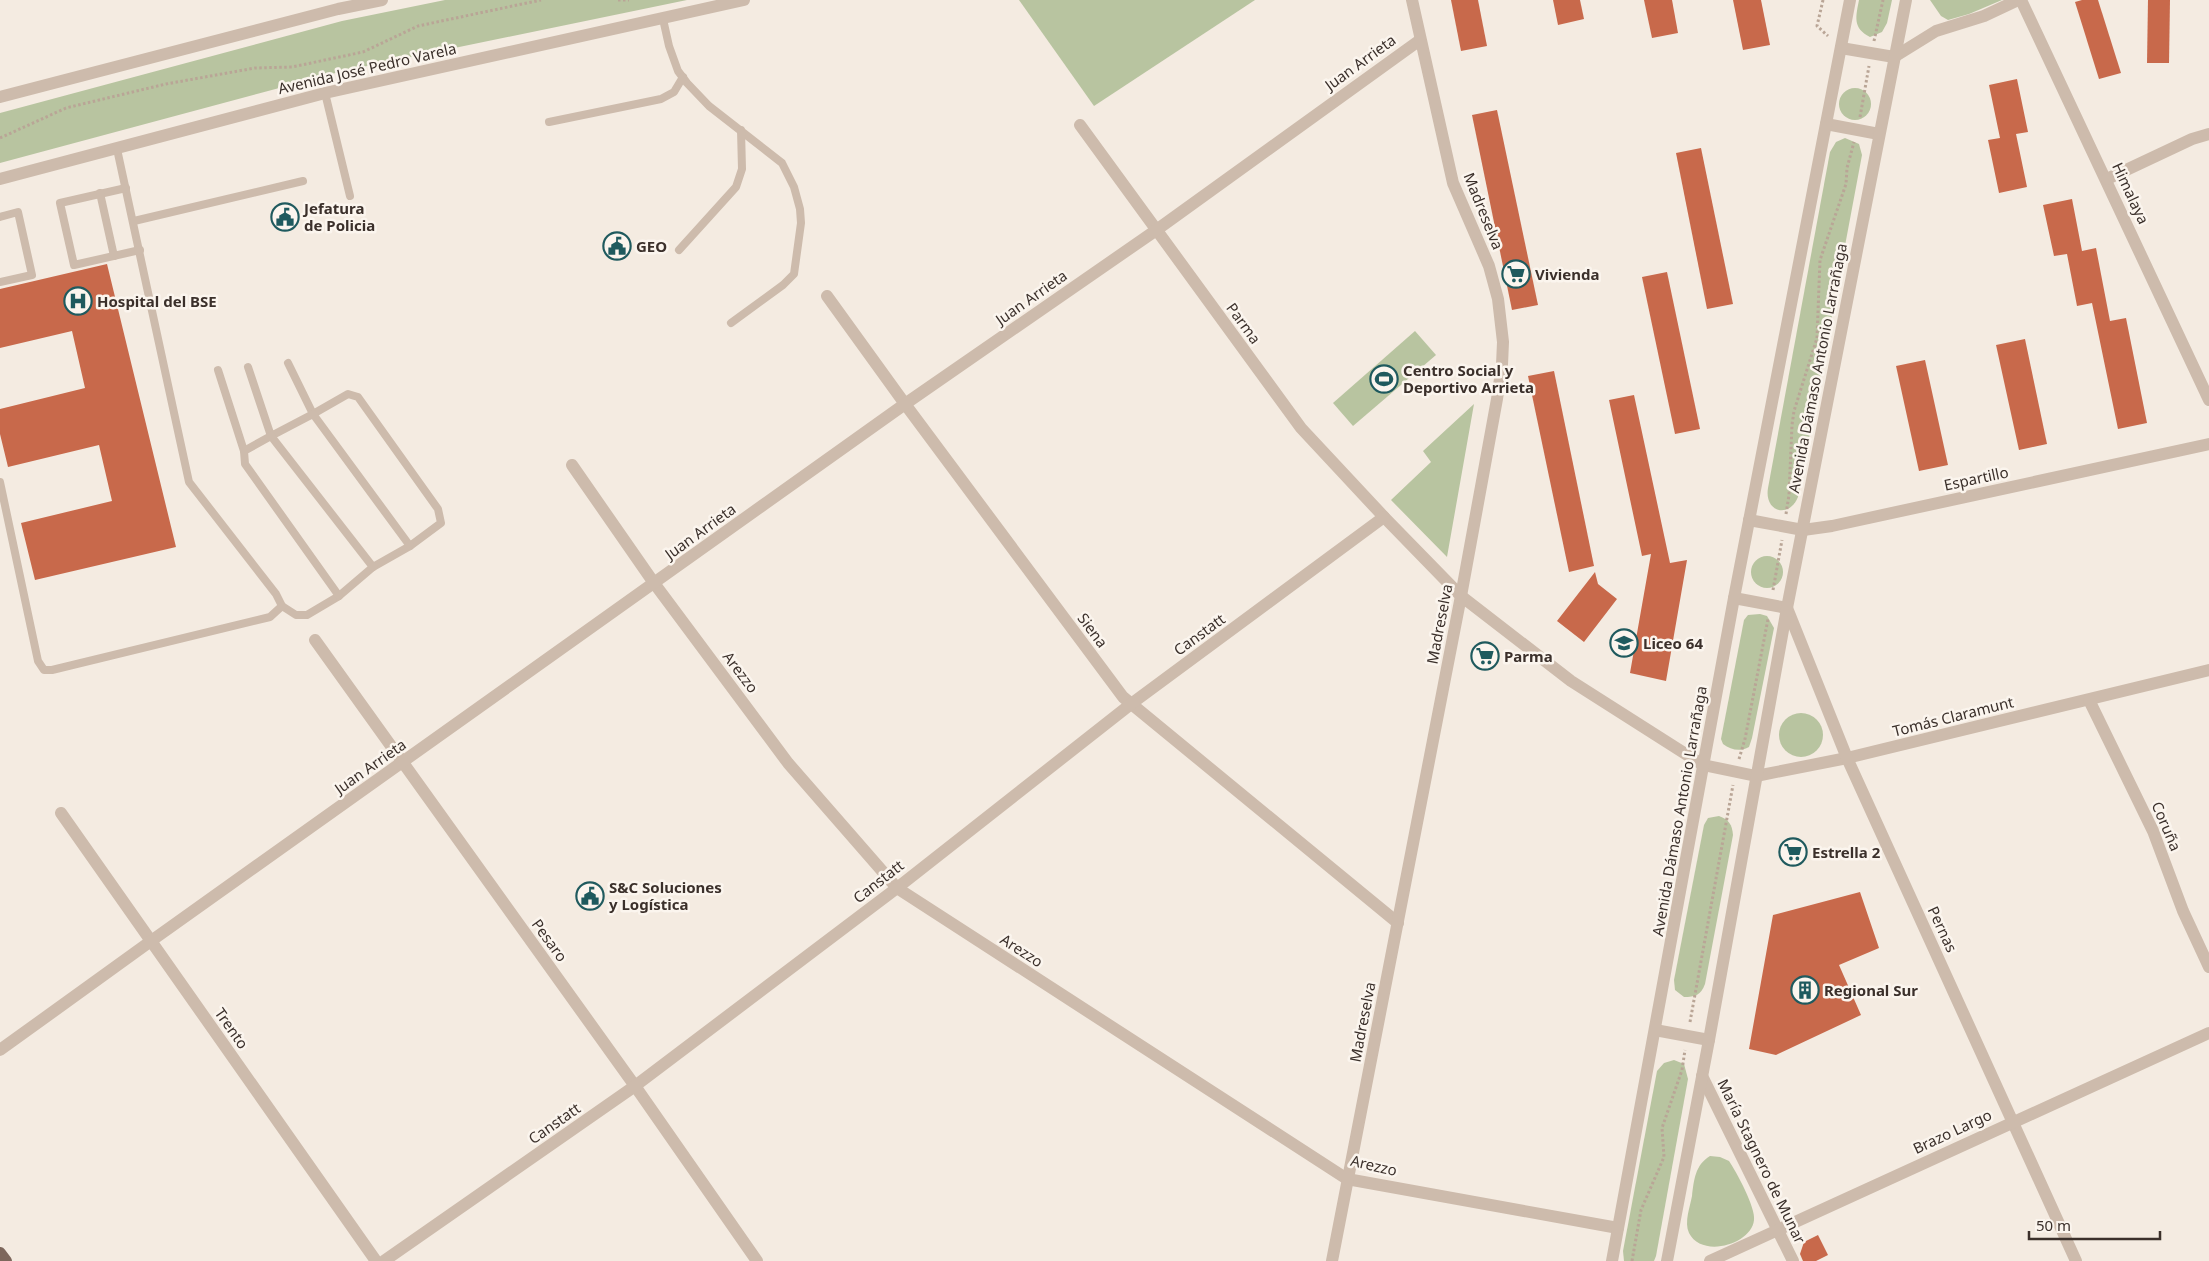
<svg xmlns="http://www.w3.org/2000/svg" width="2209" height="1261" font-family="'Noto Sans',sans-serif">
<rect width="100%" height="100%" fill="#f4ebe1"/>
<!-- green -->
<g fill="#b8c4a0">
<polygon points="445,0 687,0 343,71 0,163 0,113 342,21"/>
<polygon points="1019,0 1255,0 1094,106"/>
<path d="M 1859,0 L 1892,0 L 1887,23 L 1882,32 L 1870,37 C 1852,28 1856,16 1859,0 Z"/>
<polygon points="1930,0 2002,0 1969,14 1948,20 1941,16"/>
<circle cx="1855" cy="104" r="16"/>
<path d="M 1845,138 L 1859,144 L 1862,155 L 1798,497 C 1789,519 1764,512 1768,488 L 1830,152 L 1836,142 Z"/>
<polygon points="1415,331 1436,355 1353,426 1333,403"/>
<polygon points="1474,404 1447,557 1391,500 1431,462 1423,451"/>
<circle cx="1767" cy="572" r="16"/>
<path d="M 1760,614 L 1767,616 L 1774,628 L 1752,738 L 1749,747 C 1740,752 1731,750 1723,744 L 1721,739 L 1744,620 L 1748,615 Z"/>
<circle cx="1801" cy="735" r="22"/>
<path d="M 1719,816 C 1729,820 1732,824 1733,835 L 1705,984 C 1701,995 1695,997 1684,997 L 1675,990 L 1674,980 L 1704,825 L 1708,818 Z"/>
<polygon points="1674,1060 1684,1064 1688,1079 1656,1256 1654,1261 1624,1261 1623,1251 1657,1071 1664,1063"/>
<path d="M 1710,1156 L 1720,1157 L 1729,1161 C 1736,1171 1756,1208 1754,1220 C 1752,1244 1702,1259 1689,1233 C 1684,1222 1690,1207 1692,1196 C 1694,1180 1695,1165 1710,1156 Z"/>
</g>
<!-- building -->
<g fill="#c8694b">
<polygon points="1451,0 1478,0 1487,46 1461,51"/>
<polygon points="1553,0 1580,0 1584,19 1558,25"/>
<polygon points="1644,0 1672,0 1678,33 1652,38"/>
<polygon points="1733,0 1761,0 1770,45 1743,50"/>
<polygon points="2082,0 2098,0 2121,73 2099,79 2075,2"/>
<polygon points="2148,0 2170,0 2169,63 2147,63"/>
<polygon points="2017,79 2028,132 2016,134 2027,187 1999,193 1988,140 2000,138 1989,85"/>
<polygon points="1497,110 1538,305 1512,310 1472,115"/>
<polygon points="1701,148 1733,304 1707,309 1676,153"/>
<polygon points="2072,199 2082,251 2096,248 2110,321 2126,318 2147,423 2118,429 2092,303 2077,306 2067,254 2054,256 2043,205"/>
<polygon points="107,264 176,547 35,580 21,523 112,501 99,445 8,467 0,434 0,409 85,388 72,331 0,348 0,289"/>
<polygon points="1667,272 1700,429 1675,434 1642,277"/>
<polygon points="2025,339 2047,444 2019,450 1996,345"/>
<polygon points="1925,360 1948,465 1919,471 1896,366"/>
<polygon points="1554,371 1594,566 1569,572 1528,376"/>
<polygon points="1634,395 1670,563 1687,560 1666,681 1630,673 1651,554 1642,556 1609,400"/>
<polygon points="1595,572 1598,584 1617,599 1584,642 1557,621"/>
<polygon points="1860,892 1879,948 1839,965 1861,1015 1776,1055 1749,1049 1773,915"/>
<polygon points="1818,1235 1828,1255 1816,1261 1803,1261 1800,1254 1804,1242"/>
</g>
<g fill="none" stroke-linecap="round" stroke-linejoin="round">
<!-- path -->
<g stroke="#b9a596" stroke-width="3" stroke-dasharray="2.5 2.5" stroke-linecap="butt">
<polyline points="618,0 629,0"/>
<polyline points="1823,0 1817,26 1828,36"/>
<polyline points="1874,41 1883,0"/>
<polyline points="1860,117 1869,66"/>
<polyline points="0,138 66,108 166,84 255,68 292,67 363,52 418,26 541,0"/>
<polyline points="1786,514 1789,495 1792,425 1794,411 1817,338 1820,260 1846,184 1847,168 1854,142"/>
<polyline points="1773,590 1782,540"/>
<polyline points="1739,759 1745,739 1768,619"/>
<polyline points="1690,1022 1733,785"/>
<polyline points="1632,1261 1641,1210 1664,1157 1662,1128 1682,1070 1685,1050"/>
</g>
<!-- service -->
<g stroke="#cdbbac" stroke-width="8">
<polyline points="663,19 669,46 678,71 687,83 709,106 782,163 794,187 800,209 801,223 794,274 783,285 731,323"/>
<polyline points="325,93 350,196"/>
<polyline points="549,122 661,99 674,92 683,77"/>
<polyline points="117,149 189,482 276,594 282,606 296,615 307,615 339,596 373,567 410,546 441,523 438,509 358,397 348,394 313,414 288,363"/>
<polyline points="126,188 60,203 74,265 140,250"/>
<polyline points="100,193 114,256"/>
<polyline points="0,217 18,212 32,275 0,282"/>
<polyline points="134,221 303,181"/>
<polyline points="679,250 736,187 742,169 741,130"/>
<polyline points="248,367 271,436 313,414 410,546"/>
<polyline points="218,370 244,451"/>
<polyline points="0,482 38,661 44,670 52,670 270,617 282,606"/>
<polyline points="339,596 245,464 244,451 271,436 373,567"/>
</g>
<!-- minor -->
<g stroke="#cdbbac" stroke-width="12">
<polyline points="2021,0 2209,400"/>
<polyline points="1841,48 1894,57 1936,31 1984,16 2018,0"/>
<polyline points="1826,124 1879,134"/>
<polyline points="1080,125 1301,428 1384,517 1461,596 1571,681 1703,765 1756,776 1847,758 2209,670"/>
<polyline points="2107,179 2192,139 2209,134"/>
<polyline points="827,296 905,404 1123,697 1398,923"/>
<polyline points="572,465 654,583 788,763 897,888 1347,1179 1618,1228"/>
<polyline points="1749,520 1803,530 1832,526 2209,444"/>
<polyline points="1734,598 1787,608 1847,758 2076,1261"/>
<polyline points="315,640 635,1086 757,1261"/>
<polyline points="2089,700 2153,831 2183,911 2209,967"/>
<polyline points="61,813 376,1261"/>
<polyline points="1655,1030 1709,1040"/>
<polyline points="0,1050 151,941 905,404 1155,231 1420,40"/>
<polyline points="1702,1076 1793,1261"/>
<polyline points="384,1261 635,1086 897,888 1131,704 1384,517"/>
<polyline points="1332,1261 1461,596 1497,399 1502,365 1503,342 1498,299 1489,266 1453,183 1412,0"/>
<polyline points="1710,1261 2209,1033"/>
</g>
<!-- tertiary -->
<g stroke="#cdbbac" stroke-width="12">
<polyline points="0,97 338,9 382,0"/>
<polyline points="0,179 325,93 744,0"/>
<polyline points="1612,1261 1734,598 1850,0"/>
<polyline points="1667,1261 1709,1040 1787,608 1906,0"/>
</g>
<!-- primary -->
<polyline stroke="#7d675c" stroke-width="12" points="0,1253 6,1261"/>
</g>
<!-- icons -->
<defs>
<g id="civic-ring" transform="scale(1.4375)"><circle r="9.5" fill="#fbf5ee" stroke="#1f5a5e" stroke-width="1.5"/><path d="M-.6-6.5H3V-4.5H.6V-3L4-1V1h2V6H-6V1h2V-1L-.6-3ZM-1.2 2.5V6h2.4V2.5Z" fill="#1f5a5e"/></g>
<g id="supermarket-ring" transform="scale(1.4375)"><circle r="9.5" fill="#fbf5ee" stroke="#1f5a5e" stroke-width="1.5"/><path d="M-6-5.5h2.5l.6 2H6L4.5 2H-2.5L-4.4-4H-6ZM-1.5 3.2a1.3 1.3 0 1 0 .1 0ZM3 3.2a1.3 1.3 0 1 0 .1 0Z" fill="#1f5a5e"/></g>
<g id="hospital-ring" transform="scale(1.4375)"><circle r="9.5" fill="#fbf5ee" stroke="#1f5a5e" stroke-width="1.5"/><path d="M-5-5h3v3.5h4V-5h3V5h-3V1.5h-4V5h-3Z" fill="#1f5a5e"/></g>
<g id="stadium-ring" transform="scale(1.4375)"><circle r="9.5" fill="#fbf5ee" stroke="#1f5a5e" stroke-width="1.5"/><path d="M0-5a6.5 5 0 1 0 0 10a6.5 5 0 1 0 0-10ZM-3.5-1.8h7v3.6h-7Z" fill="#1f5a5e"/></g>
<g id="school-ring" transform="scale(1.4375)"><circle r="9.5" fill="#fbf5ee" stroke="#1f5a5e" stroke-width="1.5"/><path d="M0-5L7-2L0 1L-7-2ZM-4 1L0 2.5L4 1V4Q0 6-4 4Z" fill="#1f5a5e"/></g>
<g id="building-ring" transform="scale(1.4375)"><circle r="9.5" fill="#fbf5ee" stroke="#1f5a5e" stroke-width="1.5"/><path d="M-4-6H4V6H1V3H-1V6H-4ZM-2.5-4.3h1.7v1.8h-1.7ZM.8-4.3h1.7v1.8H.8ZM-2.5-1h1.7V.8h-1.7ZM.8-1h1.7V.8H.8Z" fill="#1f5a5e"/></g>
</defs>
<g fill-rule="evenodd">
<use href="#civic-ring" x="285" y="217"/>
<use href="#civic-ring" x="617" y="246"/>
<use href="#supermarket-ring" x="1516" y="274"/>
<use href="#hospital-ring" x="78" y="301"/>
<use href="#stadium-ring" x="1384" y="379"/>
<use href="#school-ring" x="1624" y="643"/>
<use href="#supermarket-ring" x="1485" y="656"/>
<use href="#supermarket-ring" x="1793" y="852"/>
<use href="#civic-ring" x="590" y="896"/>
<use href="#building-ring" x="1805" y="990"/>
</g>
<g text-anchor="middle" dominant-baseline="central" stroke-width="5" stroke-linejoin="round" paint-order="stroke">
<!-- street labels -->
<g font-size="15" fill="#3b302b" stroke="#fbf5ee">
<text transform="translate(1360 62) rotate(-36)">Juan Arrieta</text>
<text transform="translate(367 68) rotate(-13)">Avenida José Pedro Varela</text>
<text transform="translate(2131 193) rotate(65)">Himalaya</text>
<text transform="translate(1484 211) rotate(68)">Madreselva</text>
<text transform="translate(1031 297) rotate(-35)">Juan Arrieta</text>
<text transform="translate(1244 323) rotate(54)">Parma</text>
<text transform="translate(1817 368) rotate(-79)">Avenida Dámaso Antonio Larrañaga</text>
<text transform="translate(1976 478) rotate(-12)">Espartillo</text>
<text transform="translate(700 531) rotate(-36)">Juan Arrieta</text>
<text transform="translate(1439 624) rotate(-79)">Madreselva</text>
<text transform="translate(1093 630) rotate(53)">Siena</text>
<text transform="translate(1199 634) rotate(-36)">Canstatt</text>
<text transform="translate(741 672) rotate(53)">Arezzo</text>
<text transform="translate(1953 716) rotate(-14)">Tomás Claramunt</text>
<text transform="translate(370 766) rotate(-35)">Juan Arrieta</text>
<text transform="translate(1679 811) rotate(-80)">Avenida Dámaso Antonio Larrañaga</text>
<text transform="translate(2167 826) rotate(67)">Coruña</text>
<text transform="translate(878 881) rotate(-38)">Canstatt</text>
<text transform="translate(1943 929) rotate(65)">Pernas</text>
<text transform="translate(550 940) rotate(54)">Pesaro</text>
<text transform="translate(1022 950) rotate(33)">Arezzo</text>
<text transform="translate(1362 1022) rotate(-79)">Madreselva</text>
<text transform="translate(232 1028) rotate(55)">Trento</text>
<text transform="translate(554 1123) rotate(-35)">Canstatt</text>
<text transform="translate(1952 1131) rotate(-25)">Brazo Largo</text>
<text transform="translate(1762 1161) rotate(64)">María Stagnero de Munar</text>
<text transform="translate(1374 1165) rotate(13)">Arezzo</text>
</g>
<!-- poi labels -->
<g font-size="15" font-weight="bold" fill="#3b302b" stroke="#fbf5ee" text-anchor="start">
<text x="304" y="208">Jefatura<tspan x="304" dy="17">de Policia</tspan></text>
<text x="636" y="246">GEO</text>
<text x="1535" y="274">Vivienda</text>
<text x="97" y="301">Hospital del BSE</text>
<text x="1403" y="370">Centro Social y<tspan x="1403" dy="17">Deportivo Arrieta</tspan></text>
<text x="1643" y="643">Liceo 64</text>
<text x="1504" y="656">Parma</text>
<text x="1812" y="852">Estrella 2</text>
<text x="609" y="887">S&amp;C Soluciones<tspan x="609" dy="17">y Logística</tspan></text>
<text x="1824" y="990">Regional Sur</text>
</g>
</g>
<!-- scale -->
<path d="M2029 1231v8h131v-8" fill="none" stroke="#3b302b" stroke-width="2.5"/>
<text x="2036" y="1231" font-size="15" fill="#3b302b" stroke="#fbf5ee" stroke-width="4" paint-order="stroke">50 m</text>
</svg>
